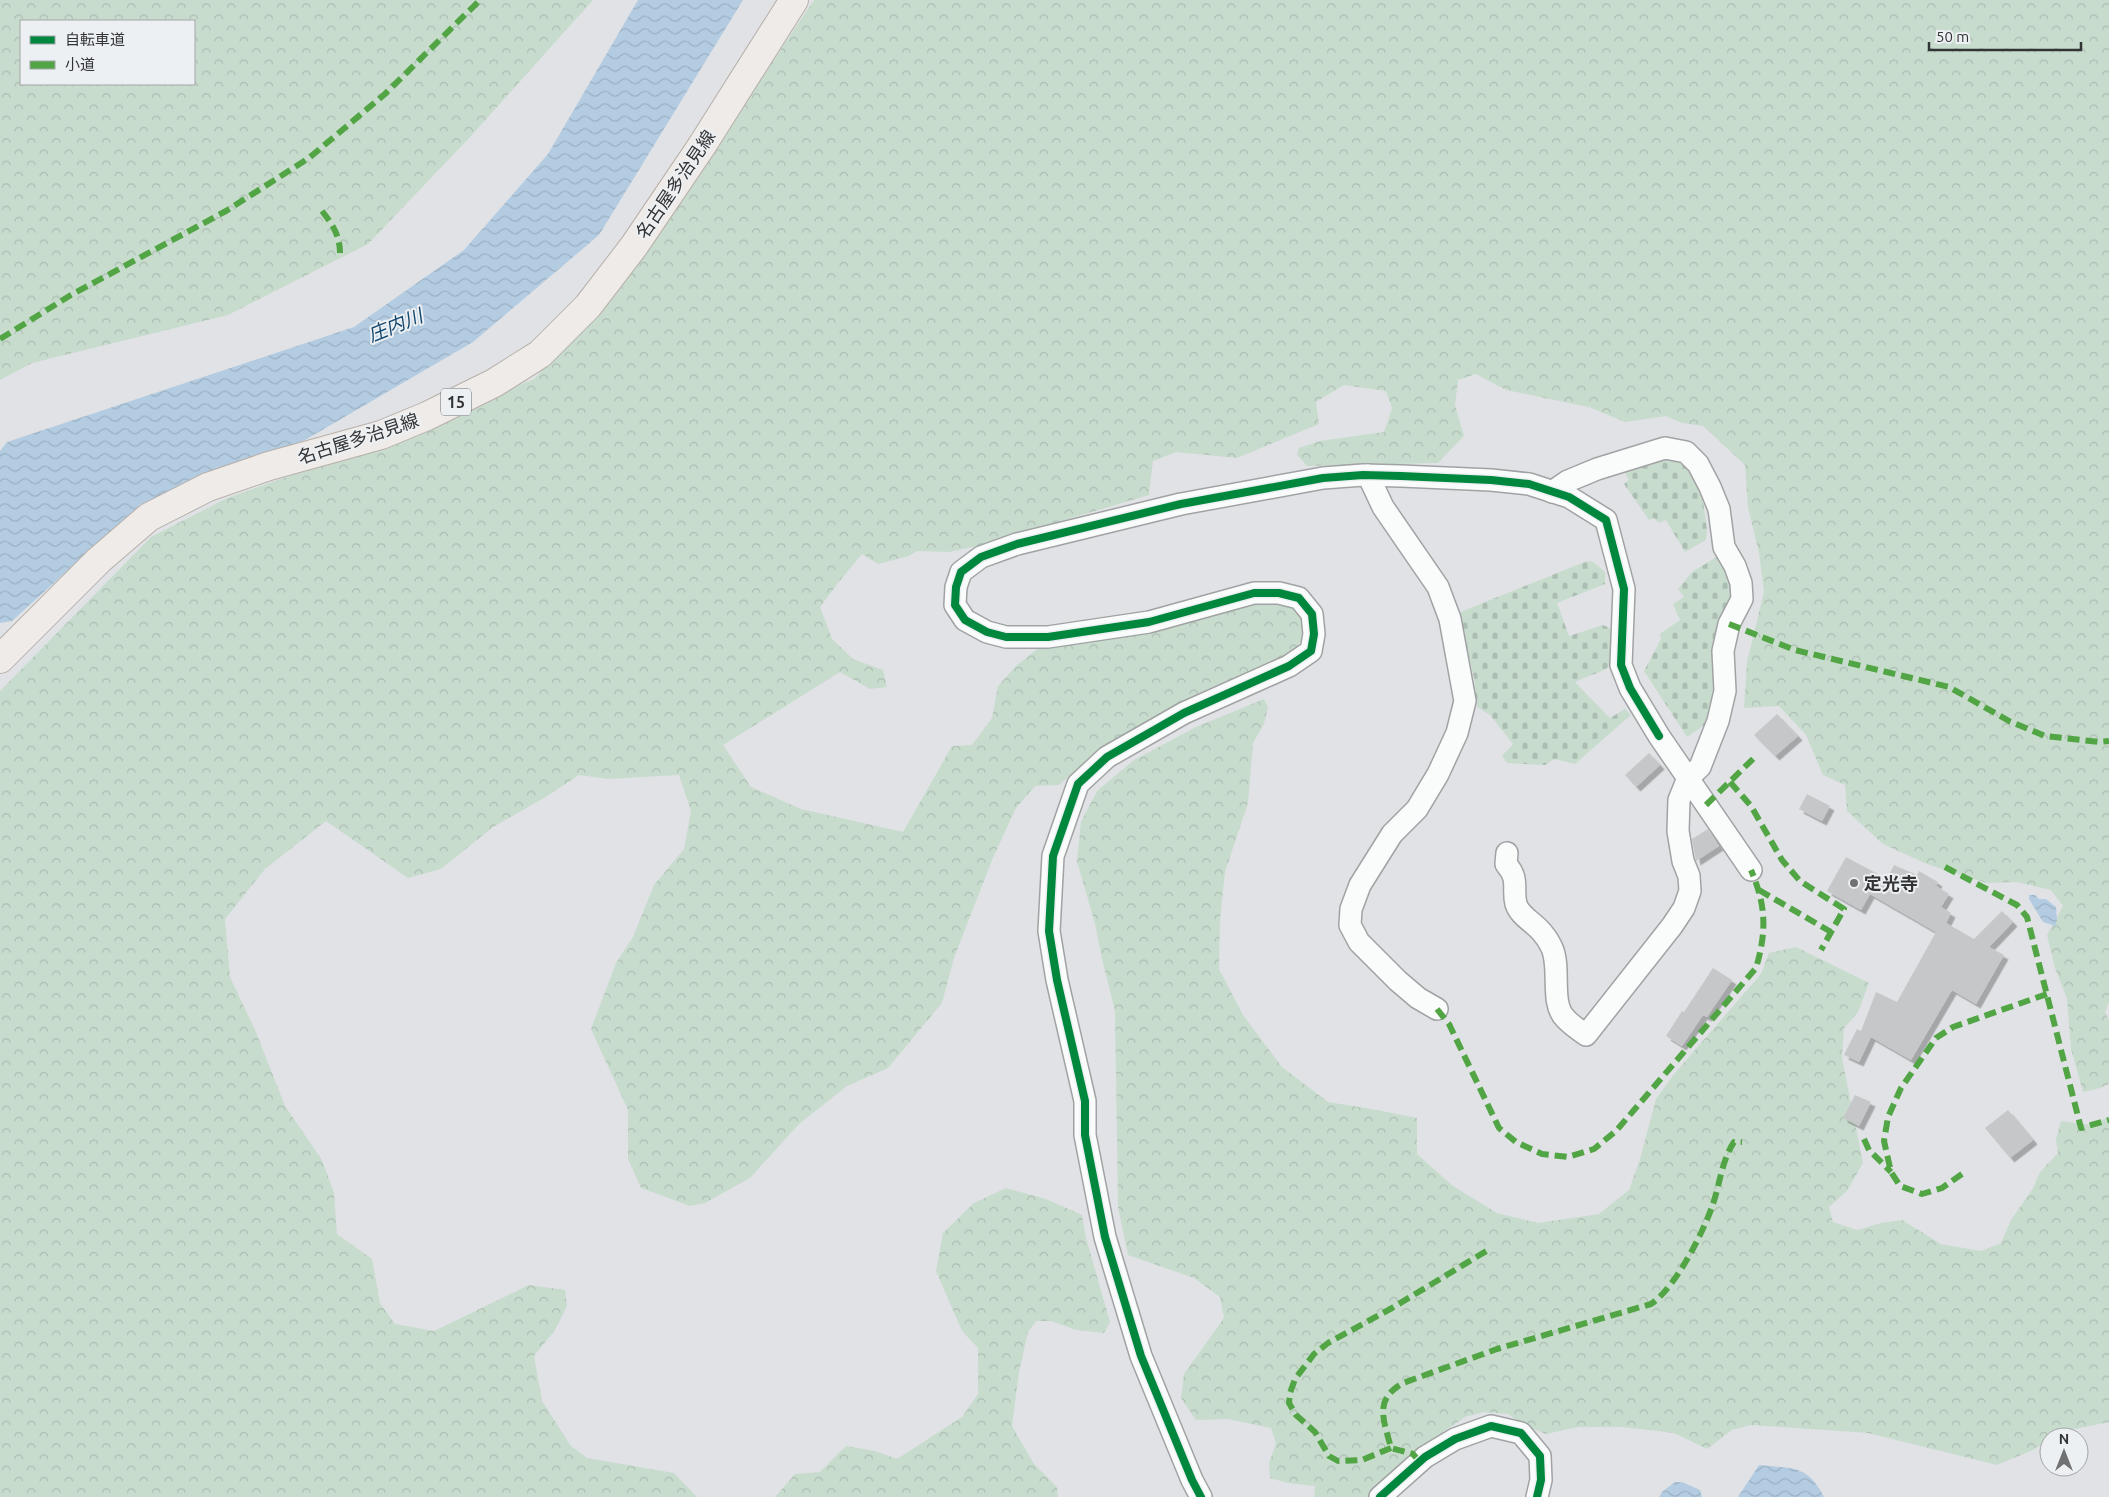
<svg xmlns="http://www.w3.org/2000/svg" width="2109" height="1497" font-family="Ubuntu,'Noto Sans JP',sans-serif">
<defs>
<pattern id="forest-crowns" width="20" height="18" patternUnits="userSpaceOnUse" patternTransform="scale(1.25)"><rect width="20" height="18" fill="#c8dcce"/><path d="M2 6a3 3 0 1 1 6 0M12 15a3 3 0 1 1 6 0" fill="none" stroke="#acbdb2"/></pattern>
<pattern id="cemetery-stones" width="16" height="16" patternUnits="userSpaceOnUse" patternTransform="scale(1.25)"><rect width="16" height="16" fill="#c8dcce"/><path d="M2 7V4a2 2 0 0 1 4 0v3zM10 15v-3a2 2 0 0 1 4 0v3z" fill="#acbdb2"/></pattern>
<pattern id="water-waves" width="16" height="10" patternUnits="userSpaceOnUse" patternTransform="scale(1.25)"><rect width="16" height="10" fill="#b4cce2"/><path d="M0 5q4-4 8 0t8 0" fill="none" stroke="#9bb0c2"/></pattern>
<filter id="shadow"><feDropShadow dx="4.5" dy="4.5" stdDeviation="0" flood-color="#0004"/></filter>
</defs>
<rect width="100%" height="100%" fill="#e0e2e5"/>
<!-- forest -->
<g fill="url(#forest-crowns)" fill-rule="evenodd">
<path d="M 0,0 L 593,0 L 471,136 L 368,244 L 228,315 L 32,363 L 0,380 ZM 194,21 L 194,84 L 21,84 L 21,21 Z"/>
<path d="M 814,0 L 2109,0 L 2109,1002 L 2105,1012 L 2109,1020 L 2109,1084 L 2100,1088 L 2083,1092 L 2071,1049 L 2067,999 L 2055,968 L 2047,935 L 2063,906 L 2051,890 L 2016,882 L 1986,883 L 1927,864 L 1883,844 L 1847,811 L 1845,785 L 1823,775 L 1806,735 L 1779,706 L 1744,708 L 1747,662 L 1764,592 L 1759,553 L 1748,507 L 1745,465 L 1703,426 L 1682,423 L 1666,416 L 1625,422 L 1589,407 L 1506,390 L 1476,374 L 1458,380 L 1455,405 L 1464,436 L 1438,463 L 1307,466 L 1297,455 L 1299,448 L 1320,441 L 1384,432 L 1392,408 L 1386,391 L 1344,385 L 1316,402 L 1319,424 L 1237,458 L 1176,452 L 1153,461 L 1149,495 L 977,546 L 949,552 L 917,551 L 909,556 L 878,564 L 862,554 L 838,583 L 820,607 L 832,639 L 853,659 L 883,670 L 887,687 L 870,689 L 840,672 L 723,745 L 751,787 L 801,809 L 903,832 L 952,746 L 972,745 L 992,718 L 998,686 L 1017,665 L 1040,647 L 1254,602 C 1263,602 1273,601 1282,603 C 1297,606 1305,622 1302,637 C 1300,645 1291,653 1286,659 L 1181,702 L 1104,747 L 1059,785 L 1035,786 L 1016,808 L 992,860 L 954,958 L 942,1003 L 888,1068 L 847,1086 L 799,1124 L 750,1178 L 705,1203 L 690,1206 L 641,1188 L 628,1159 L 628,1110 L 591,1029 L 616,963 L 633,937 L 654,885 L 684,849 L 691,811 L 679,775 L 608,779 L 579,775 L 544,798 L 493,827 L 441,869 L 408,878 L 326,821 L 265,869 L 225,919 L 230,977 L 256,1032 L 285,1106 L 322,1160 L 334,1193 L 337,1234 L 372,1259 L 380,1303 L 395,1324 L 434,1331 L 529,1285 L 565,1290 L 567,1306 L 555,1330 L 534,1356 L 542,1401 L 571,1446 L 587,1458 L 674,1473 L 697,1497 L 0,1497 L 0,691 L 151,537 L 227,498 L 328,462 L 534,379 L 621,288 Z"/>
<polygon points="1264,699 1268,707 1264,724 1253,743 1248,803 1225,872 1220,919 1219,969 1243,1015 1282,1067 1328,1102 1377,1110 1417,1118 1417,1154 1453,1186 1497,1213 1538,1223 1599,1214 1629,1190 1640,1159 1656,1099 1675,1073 1761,974 1769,953 1796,947 1869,983 1858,1012 1844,1028 1842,1058 1863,1163 1847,1191 1829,1207 1833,1222 1857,1230 1881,1223 1902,1220 1941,1244 1981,1251 2001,1243 2011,1220 2033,1188 2040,1172 2058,1153 2056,1139 2061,1121 2091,1125 2109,1117 2109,1422 2061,1432 2054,1437 2049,1437 2049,1440 2033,1450 1997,1465 1868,1433 1751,1425 1732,1430 1707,1449 1674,1433 1623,1427 1578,1427 1546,1434 1524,1425 1508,1414 1484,1412 1465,1417 1440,1434 1368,1497 1314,1497 1315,1486 1288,1483 1270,1478 1269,1463 1276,1443 1271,1428 1228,1419 1196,1420 1181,1398 1184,1374 1224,1318 1220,1297 1194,1278 1128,1255 1118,1207 1115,1011 1102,959 1095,924 1077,861 1081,822 1097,791 1134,760 1196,727"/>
<polygon points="1006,1188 1046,1199 1082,1215 1086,1238 1110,1322 1104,1333 1076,1330 1051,1321 1036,1321 1028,1332 1019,1372 1012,1426 1034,1464 1057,1487 1058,1497 775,1497 795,1474 820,1472 846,1446 875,1451 897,1459 962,1417 978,1394 978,1348 962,1331 936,1271 943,1233 974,1203"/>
</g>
<!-- cemetery -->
<g fill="url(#cemetery-stones)">
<polygon points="1683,456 1700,480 1707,530 1706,540 1685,552 1666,520 1659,523 1654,518 1649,520 1624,484 1629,480 1625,473 1650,457"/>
<polygon points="1717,557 1737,589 1713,719 1687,737 1644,671 1661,639 1660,634 1680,620 1673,604 1684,597 1678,589 1692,572"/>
<path d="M 1587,561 L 1593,562 L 1605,572 L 1605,584 L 1557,603 L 1569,636 L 1603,625 L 1614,630 C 1611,677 1615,664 1575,682 L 1610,718 L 1625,709 L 1631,715 L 1575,764 L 1554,759 L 1545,765 L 1507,763 L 1502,756 L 1513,744 L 1490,715 L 1477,707 L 1474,678 L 1458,613 Z"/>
</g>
<!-- water -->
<g fill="url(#water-waves)">
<polygon points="638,0 743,0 599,235 473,342 305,440 141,504 12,621 0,623 0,451 7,442 354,327 464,250 548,154"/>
<polygon points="2029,895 2035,895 2039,899 2046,899 2056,907 2057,920 2055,926 2043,922 2029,899"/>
<path d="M 1759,1465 C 1793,1469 1807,1464 1824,1497 L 1738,1497 Z"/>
<polygon points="1675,1482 1682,1482 1700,1490 1702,1497 1659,1497 1663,1491"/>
</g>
<!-- building -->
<g fill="#c6c7c9" filter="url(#shadow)">
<polygon points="1777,714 1798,736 1775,756 1754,735"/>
<polygon points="1649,753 1660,765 1636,787 1625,775"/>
<polygon points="1807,794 1830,806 1822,821 1799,809"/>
<polygon points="1708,829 1719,846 1696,861 1692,839"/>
<polygon points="1846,857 1887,879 1894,865 1917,875 1919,871 1938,882 1936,886 1949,894 1941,907 1951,913 1946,923 1974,939 2002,911 2013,922 1989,947 2004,955 1976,1004 1952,990 1911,1060 1871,1037 1859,1062 1844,1055 1857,1029 1861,1031 1876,992 1897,1002 1936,932 1870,894 1861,910 1827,891"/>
<polygon points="1713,968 1732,980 1707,1017 1703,1015 1682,1046 1666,1036 1682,1011 1684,1012"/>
<polygon points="1855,1095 1871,1102 1859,1126 1843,1118"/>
<polygon points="2008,1110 2033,1140 2010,1158 1985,1128"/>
</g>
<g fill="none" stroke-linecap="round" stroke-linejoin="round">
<!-- minor casing -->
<g stroke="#a1a2a4" stroke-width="24">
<g id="minor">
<polyline points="1368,475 1383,507 1438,587 1450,619 1465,701 1457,733 1438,774 1417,809 1392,834 1360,885 1351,909 1350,925 1359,942 1398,981 1418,998 1437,1009"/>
<path d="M 1507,853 L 1506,864 C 1520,880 1512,888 1516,904 C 1520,917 1537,924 1544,935 C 1547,938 1550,944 1552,948 C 1561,968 1550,1003 1565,1018 C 1571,1025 1579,1030 1586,1035 L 1672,926 L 1684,908 L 1690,891 L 1689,876 L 1683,861 L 1678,831 L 1679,800 L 1688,778 L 1700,767 L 1718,721 L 1725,691 L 1723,651 L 1729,624 L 1742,599 L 1741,583 L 1735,566 L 1724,547 L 1719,509 L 1710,487 L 1698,464 L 1686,452 L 1665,448 L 1597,469 L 1568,481 L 1552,492"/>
<polyline points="1201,1497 1192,1480 1141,1356 1105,1237 1085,1135 1085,1101 1057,980 1049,931 1053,856 1078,784 1107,757 1184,713 1289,666 1311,651 1314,634 1312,614 1299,598 1279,593 1254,593 1149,622 1048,637 1006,637 987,632 965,620 955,605 956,587 961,572 981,557 1017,544 1181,504 1323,478 1363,475 1401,476 1491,480 1529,484 1569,497 1606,520 1624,589 1621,665 1630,688 1659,736 1751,870"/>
<polyline points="1380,1497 1425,1457 1455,1439 1491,1426 1521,1433 1540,1456 1541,1480 1537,1497"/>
</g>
</g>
<!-- major casing -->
<g stroke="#b7b0aa" stroke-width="30">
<polyline id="major" points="0,659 99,560 149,517 208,487 269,466 381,435 427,416 494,383 540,354 588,306 634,246 701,147 794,0"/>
</g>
<!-- minor -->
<use href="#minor" stroke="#fafbfb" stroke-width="21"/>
<!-- major -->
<use href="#major" stroke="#efebe8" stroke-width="28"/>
<!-- quiet -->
<g stroke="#52a544" stroke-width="6" stroke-dasharray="12 6" stroke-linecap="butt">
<path d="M 322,211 C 333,225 340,236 340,253"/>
<polyline points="0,339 71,295 226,211 309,158 385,94 480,0"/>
<polyline points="1729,624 1795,650 1949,687 2009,721 2045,736 2099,742 2109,741"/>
<polyline points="1730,782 1751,806 1782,860 1800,881 1844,909 1821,950"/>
<polyline points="1706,805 1757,755"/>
<polyline points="1945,867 2017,905 2027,917 2081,1128 2109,1120"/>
<polyline points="1759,890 1831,932"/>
<path d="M 1437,1009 L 1449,1024 L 1499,1128 L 1516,1142 L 1542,1154 L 1568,1157 L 1594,1149 L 1616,1131 L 1756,968 C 1767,931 1766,905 1751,870"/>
<polyline points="1864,1139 1869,1150 1891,1172"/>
<polyline points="1962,1174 1942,1188 1922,1194 1900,1186 1891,1172 1884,1141 1888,1117 1901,1088 1936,1038 1953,1027 2047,994"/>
<polyline points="1391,1448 1362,1460 1338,1461 1329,1456 1315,1432 1296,1415 1289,1403 1290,1393 1295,1379 1314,1354 1328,1343 1392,1308 1488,1250"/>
<path d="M 1419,1461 L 1413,1454 L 1391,1448 C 1384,1420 1373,1400 1403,1383 L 1497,1349 L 1651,1304 C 1676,1287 1703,1233 1713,1204 C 1720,1183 1722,1160 1734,1142 L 1742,1142"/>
</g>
<!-- cycleway casing -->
<g stroke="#edf0f3" stroke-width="11">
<g id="cycleway">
<polyline points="1201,1497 1192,1480 1141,1356 1105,1237 1085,1135 1085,1101 1057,980 1049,931 1053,856 1078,784 1107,757 1184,713 1289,666 1311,651 1314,634 1312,614 1299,598 1279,593 1254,593 1149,622 1048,637 1006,637 987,632 965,620 955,605 956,587 961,572 981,557 1017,544 1181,504 1323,478 1363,475 1401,476 1491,480 1529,484 1569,497 1606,520 1624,589 1621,665 1630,688 1659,736"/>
<polyline points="1380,1497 1425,1457 1455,1439 1491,1426 1521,1433 1540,1456 1541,1480 1537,1497"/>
</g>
</g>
<!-- cycleway -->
<use href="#cycleway" stroke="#00873e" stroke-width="8"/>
</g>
<!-- markers -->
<circle fill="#707173" stroke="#edf0f3" stroke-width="2" cx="1854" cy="883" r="5"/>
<g text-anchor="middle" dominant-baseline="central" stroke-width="4" stroke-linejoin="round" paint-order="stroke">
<!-- shield labels -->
<rect fill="#edf0f3" stroke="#6b6c6f" stroke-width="1" x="441" y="388.5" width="30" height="27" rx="4"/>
<g font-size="16" font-weight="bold" fill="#333436">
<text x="456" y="402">15</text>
</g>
<!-- street labels -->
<g font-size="18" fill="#333436" stroke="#edf0f3">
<text transform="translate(675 184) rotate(-56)">名古屋多治見線</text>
<text transform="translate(358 438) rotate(-18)">名古屋多治見線</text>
</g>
<!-- poi labels -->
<g font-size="18" font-weight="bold" fill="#333436" stroke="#edf0f3" text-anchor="start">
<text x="1864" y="883">定光寺</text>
</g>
<!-- water labels -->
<g font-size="19" font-style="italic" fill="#13476e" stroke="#edf0f3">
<text transform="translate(395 325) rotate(-22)">庄内川</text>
</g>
</g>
<!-- legend -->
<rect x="20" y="20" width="175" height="65" fill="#edf0f3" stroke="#a3a5a7"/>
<rect x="30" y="36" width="25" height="8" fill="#00873e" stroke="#a3a5a7"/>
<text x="65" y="45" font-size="15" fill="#333436">自転車道</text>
<rect x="30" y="61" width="25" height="8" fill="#52a544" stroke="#a3a5a7"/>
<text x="65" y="70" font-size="15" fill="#333436">小道</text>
<!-- north arrow -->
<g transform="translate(2064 1452)"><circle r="24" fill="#edf0f3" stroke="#a3a5a7"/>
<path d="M0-4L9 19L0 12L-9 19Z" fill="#707173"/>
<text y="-8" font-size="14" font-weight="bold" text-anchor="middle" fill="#333436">N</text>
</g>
<!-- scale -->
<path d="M1929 42v8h152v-8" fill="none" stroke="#333436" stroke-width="2.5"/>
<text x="1936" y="42" font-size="15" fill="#333436" stroke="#edf0f3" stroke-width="4" paint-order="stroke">50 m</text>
</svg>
